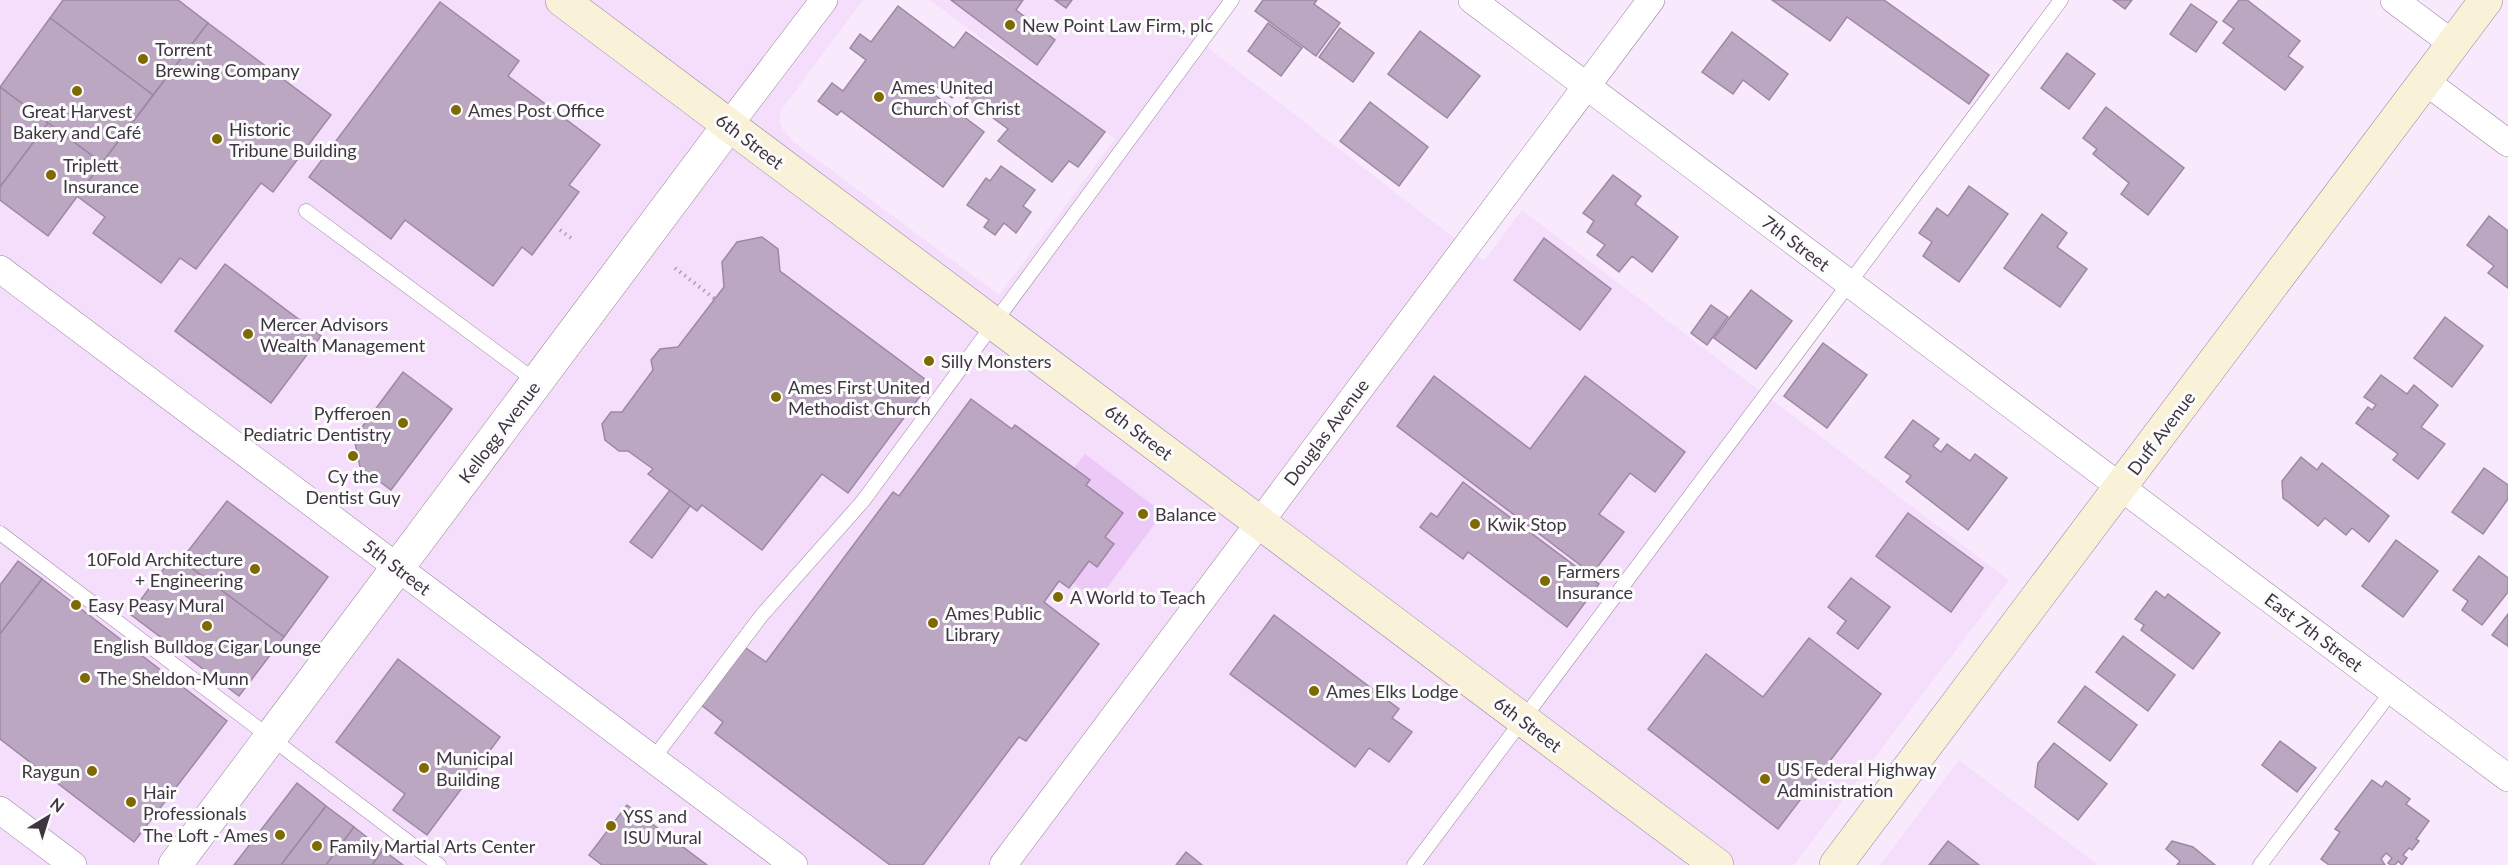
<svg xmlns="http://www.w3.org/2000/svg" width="2508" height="865" font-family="Lato,sans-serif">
<rect width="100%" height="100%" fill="#f8eafc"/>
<!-- built -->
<g fill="#f5defb">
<polygon points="0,0 863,0 780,112 780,122 783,130 794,142 999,295 1115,139 930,0 1230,0 1202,43 1484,261 1522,210 2009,580 1794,865 0,865"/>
<polygon points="1959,760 2098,865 1880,865"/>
</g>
<!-- green -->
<polygon fill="#ecc9f6" points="1085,454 1163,513 1097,601 1073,583 1089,561 1097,567 1114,544 1105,537 1123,513 1086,485 1074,468"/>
<!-- building -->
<g fill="#bca7c3" stroke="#9d88a3" stroke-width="1.5">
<polygon points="63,0 178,0 208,23 153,95 50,18"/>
<polygon points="951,0 1023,0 1016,10 1055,40 1037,65"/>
<polygon points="1055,0 1072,0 1066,8"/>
<polygon points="1263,0 1317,0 1314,4 1340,23 1316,56 1255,11"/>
<polygon points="1772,0 1884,0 1989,75 1969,104 1847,17 1830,41"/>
<polygon points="2113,0 2132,0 2125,9"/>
<polygon points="2239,0 2247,0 2300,41 2288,56 2303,67 2285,90 2223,43 2234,29 2223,21"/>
<polygon points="440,2 519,61 508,76 600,145 569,185 579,192 532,255 522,247 493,286 405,220 391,239 309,177"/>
<polygon points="2191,4 2217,22 2196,52 2170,34"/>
<polygon points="898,6 954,48 966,32 1105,132 1078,167 1069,161 1052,182 998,141 1008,129 966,98 974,89 964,81 952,98 936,86 931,92 984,132 943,187 841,111 837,115 818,101 832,83 843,91 866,60 850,48 860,34 871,42"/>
<polygon points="50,18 153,95 102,163 0,87"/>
<polygon points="208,23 331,115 273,192 261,183 196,269 180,258 161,283 93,233 105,217 77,196"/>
<polygon points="1268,23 1302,48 1281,76 1248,51"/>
<polygon points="1340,28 1374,53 1353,82 1319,57"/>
<polygon points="1420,31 1480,76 1447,118 1388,74"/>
<polygon points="1732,32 1788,74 1769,100 1743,80 1733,94 1702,72"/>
<polygon points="2067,53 2095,74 2069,109 2041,88"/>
<polygon points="0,87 48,123 0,187"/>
<polygon points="1370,102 1428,147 1399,186 1340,141"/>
<polygon points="2106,107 2184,168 2148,215 2121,194 2129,183 2093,154 2097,149 2083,138"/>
<polygon points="48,123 102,163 48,236 0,200 0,187"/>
<polygon points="1001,166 1035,190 1023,206 1031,212 1016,233 1004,223 995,235 984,227 989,220 967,205 986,178 990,181"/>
<polygon points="1613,175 1641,196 1635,204 1678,237 1652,272 1632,256 1619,272 1597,255 1605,245 1587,232 1594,221 1583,213"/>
<polygon points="1969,186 2008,214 1959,282 1923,256 1932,242 1919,233 1937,208 1948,216"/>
<polygon points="2042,214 2067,233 2057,247 2087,269 2060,307 2004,268"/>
<polygon points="2489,216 2508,231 2508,288 2488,273 2494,266 2467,245"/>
<polygon points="762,237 778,249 780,271 930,383 848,493 822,474 762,550 702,505 697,511 648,474 653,469 628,451 619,451 605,440 602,424 611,412 622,412 653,370 651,360 660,349 678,347 724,287 722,262 737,242"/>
<polygon points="1544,238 1611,289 1580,330 1514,280"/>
<polygon points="225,264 321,336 271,403 175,331"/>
<polygon points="1751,290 1792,321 1756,369 1714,338"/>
<polygon points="1711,305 1728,317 1707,345 1691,333"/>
<polygon points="2445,317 2483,346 2452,387 2414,358"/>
<polygon points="1823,343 1867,375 1827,428 1784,396"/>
<polygon points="403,372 452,409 391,490 360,467 354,438"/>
<polygon points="2381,375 2407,394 2414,385 2438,405 2421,427 2445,444 2418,479 2393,460 2398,454 2356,423 2368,407 2372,410 2376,405 2364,397"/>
<polygon points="1434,376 1530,449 1585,376 1685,452 1655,492 1630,473 1599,514 1624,532 1592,574 1397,426"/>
<polygon points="971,399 1012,429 1015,425 1090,480 1086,485 1123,513 1105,537 1114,544 1097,567 1089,561 1069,588 1059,581 1044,602 1099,644 1026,741 1019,737 923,865 890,865 715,733 723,722 700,704 743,646 766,662 893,492 899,496"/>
<polygon points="1913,420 1939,439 1933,446 1941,452 1947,444 1970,461 1975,454 2007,478 1968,530 1906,482 1911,476 1885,457"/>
<polygon points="2301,457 2317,470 2322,463 2389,516 2369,542 2352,528 2346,535 2325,518 2318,526 2283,498 2282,481"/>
<polygon points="2484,468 2508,485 2508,499 2483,534 2452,512"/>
<polygon points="1463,482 1599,584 1567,627 1468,552 1463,559 1420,527 1431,513 1437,517"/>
<polygon points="670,490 690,506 652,558 630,542"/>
<polygon points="227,501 328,577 284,637 181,560"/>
<polygon points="1908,513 1983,568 1951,612 1876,556"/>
<polygon points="2396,540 2438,571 2403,617 2362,586"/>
<polygon points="174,555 284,637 239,696 130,614"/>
<polygon points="2479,556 2508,578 2508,592 2482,625 2462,610 2468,601 2453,590"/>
<polygon points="18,561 42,579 0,634 0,585"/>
<polygon points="1851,578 1890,607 1858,649 1837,633 1846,621 1828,607"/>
<polygon points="42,579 227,721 134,842 0,739 0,634"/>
<polygon points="2156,591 2165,598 2168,594 2220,633 2193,669 2141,630 2144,625 2135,619"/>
<polygon points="2508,614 2508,646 2492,635"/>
<polygon points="1274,615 1399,709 1392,718 1412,732 1389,762 1369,748 1355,767 1230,674"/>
<polygon points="2123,636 2175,675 2148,711 2096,672"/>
<polygon points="1809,638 1881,694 1778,829 1648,729 1706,654 1763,697"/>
<polygon points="398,659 500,737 427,835 393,810 405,794 336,742"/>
<polygon points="2085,686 2137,725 2110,761 2058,722"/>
<polygon points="2280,741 2316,768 2297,792 2262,765"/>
<polygon points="2054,743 2107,784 2078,820 2035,787 2038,763"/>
<polygon points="2372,780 2382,787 2386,781 2410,799 2406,804 2429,821 2416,839 2419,841 2412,850 2409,848 2403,855 2407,858 2402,865 2398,861 2395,865 2391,865 2388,863 2392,858 2386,853 2381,859 2385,865 2329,865 2321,859 2340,832 2335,829"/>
<polygon points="297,783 326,806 281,865 234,865"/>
<polygon points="627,805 707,865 602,865 589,855"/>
<polygon points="326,806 354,827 326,865 281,865"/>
<polygon points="354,827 383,850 372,865 326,865"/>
<polygon points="1948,841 1979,865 1929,865"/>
<polygon points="2172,841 2193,847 2215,865 2177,865 2180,861 2166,849"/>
<polygon points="383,850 403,865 372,865"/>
<polygon points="1186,852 1202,865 1176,865"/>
</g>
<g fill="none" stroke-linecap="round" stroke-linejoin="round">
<!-- service casing -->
<g stroke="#99849f" stroke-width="15">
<g id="service">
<polyline points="306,211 537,382"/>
<polyline points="0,533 439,865"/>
<polyline points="653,759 762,615 863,501 1232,0"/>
<polyline points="1414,865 2061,0"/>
<polyline points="2260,865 2392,691"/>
</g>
</g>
<!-- minor casing -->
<g stroke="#99849f" stroke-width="28">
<g id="minor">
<polyline points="1472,0 2508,778"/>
<polyline points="2394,0 2453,44"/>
<polyline points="2425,81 2508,143"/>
<polyline points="729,125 824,0"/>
<polyline points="0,269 794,865"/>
<polyline points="0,810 73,865"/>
<polyline points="1003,865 1651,0"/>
</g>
</g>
<!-- tertiary casing -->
<g stroke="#99849f" stroke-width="34">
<polyline id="tertiary" points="175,865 729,125"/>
</g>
<!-- secondary casing -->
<g stroke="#99849f" stroke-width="34">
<g id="secondary">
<polyline points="562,0 1717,865"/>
<polyline points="1836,865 2486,0"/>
</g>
</g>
<!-- path -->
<g stroke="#ab9faf" stroke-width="4" stroke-dasharray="1.5 4.5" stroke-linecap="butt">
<polyline points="560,230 571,238"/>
<polyline points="675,268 715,299"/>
</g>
<!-- service -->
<use href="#service" stroke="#fff" stroke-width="14"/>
<!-- minor -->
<use href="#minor" stroke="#fff" stroke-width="27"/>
<!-- tertiary -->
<use href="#tertiary" stroke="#fff" stroke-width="33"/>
<!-- secondary -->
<use href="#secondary" stroke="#f9f2d9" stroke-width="33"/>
</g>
<!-- markers -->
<g fill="#7e6a01" stroke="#fcfcfc" stroke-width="2">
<circle cx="1010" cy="25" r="6"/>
<circle cx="143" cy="59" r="6"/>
<circle cx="77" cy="91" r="6"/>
<circle cx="879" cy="97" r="6"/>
<circle cx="456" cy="110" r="6"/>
<circle cx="217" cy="139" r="6"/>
<circle cx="51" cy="175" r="6"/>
<circle cx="248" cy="334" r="6"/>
<circle cx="929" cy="361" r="6"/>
<circle cx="776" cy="397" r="6"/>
<circle cx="403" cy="423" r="6"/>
<circle cx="353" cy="456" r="6"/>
<circle cx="1143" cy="514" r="6"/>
<circle cx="1475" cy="524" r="6"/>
<circle cx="255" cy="569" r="6"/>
<circle cx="1545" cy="581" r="6"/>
<circle cx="1058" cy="597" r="6"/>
<circle cx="76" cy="605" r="6"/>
<circle cx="933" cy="623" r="6"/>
<circle cx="207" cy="626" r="6"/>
<circle cx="85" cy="678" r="6"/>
<circle cx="1314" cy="691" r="6"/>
<circle cx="424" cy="768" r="6"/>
<circle cx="92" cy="771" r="6"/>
<circle cx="1765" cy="779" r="6"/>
<circle cx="131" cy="802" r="6"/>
<circle cx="611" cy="826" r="6"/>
<circle cx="280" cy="835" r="6"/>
<circle cx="317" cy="846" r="6"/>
</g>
<g text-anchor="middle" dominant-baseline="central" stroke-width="6" stroke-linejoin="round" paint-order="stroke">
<!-- poi labels -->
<g font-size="18" fill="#3e3541" stroke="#fcfcfc" text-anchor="start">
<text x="1022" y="25">New Point Law Firm, plc</text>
<text x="155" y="49">Torrent<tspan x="155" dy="21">Brewing Company</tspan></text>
<text x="891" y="87">Ames United<tspan x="891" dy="21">Church of Christ</tspan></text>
<text x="468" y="110">Ames Post Office</text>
<text x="77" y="111" text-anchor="middle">Great Harvest<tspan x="77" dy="21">Bakery and Café</tspan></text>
<text x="229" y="129">Historic<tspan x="229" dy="21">Tribune Building</tspan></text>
<text x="63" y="165">Triplett<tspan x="63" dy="21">Insurance</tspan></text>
<text x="260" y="324">Mercer Advisors<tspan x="260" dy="21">Wealth Management</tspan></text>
<text x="941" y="361">Silly Monsters</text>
<text x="788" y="387">Ames First United<tspan x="788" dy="21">Methodist Church</tspan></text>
<text x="391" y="413" text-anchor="end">Pyfferoen<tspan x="391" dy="21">Pediatric Dentistry</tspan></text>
<text x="353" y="476" text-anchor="middle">Cy the<tspan x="353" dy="21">Dentist Guy</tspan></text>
<text x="1155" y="514">Balance</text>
<text x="1487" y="524">Kwik Stop</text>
<text x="243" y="559" text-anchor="end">10Fold Architecture<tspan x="243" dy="21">+ Engineering</tspan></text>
<text x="1557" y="571">Farmers<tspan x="1557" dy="21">Insurance</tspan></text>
<text x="1070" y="597">A World to Teach</text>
<text x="88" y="605">Easy Peasy Mural</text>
<text x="945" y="613">Ames Public<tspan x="945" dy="21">Library</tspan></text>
<text x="207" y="646" text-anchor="middle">English Bulldog Cigar Lounge</text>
<text x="97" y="678">The Sheldon-Munn</text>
<text x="1326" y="691">Ames Elks Lodge</text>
<text x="436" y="758">Municipal<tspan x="436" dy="21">Building</tspan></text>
<text x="1777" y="769">US Federal Highway<tspan x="1777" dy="21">Administration</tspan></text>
<text x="80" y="771" text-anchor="end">Raygun</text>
<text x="143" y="792">Hair<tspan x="143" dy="21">Professionals</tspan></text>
<text x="623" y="816">YSS and<tspan x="623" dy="21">ISU Mural</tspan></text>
<text x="268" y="835" text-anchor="end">The Loft - Ames</text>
<text x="329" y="846">Family Martial Arts Center</text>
</g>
<!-- street labels -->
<g font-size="18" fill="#3e3541" stroke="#fcfcfc">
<text transform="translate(750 141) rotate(37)">6th Street</text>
<text transform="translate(1796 243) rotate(37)">7th Street</text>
<text transform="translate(499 432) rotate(-53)">Kellogg Avenue</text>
<text transform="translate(1139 432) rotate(37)">6th Street</text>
<text transform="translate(1326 432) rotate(-53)">Douglas Avenue</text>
<text transform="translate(2161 433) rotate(-53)">Duff Avenue</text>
<text transform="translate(397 567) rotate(37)">5th Street</text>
<text transform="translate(2314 632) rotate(37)">East 7th Street</text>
<text transform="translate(1528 724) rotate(37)">6th Street</text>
</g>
</g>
<!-- north arrow -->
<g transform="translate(48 817) rotate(38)" stroke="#fcfcfc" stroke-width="4.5" paint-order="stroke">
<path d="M0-4.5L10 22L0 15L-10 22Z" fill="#3e3541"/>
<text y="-9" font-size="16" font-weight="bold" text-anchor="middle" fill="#3e3541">N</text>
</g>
</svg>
